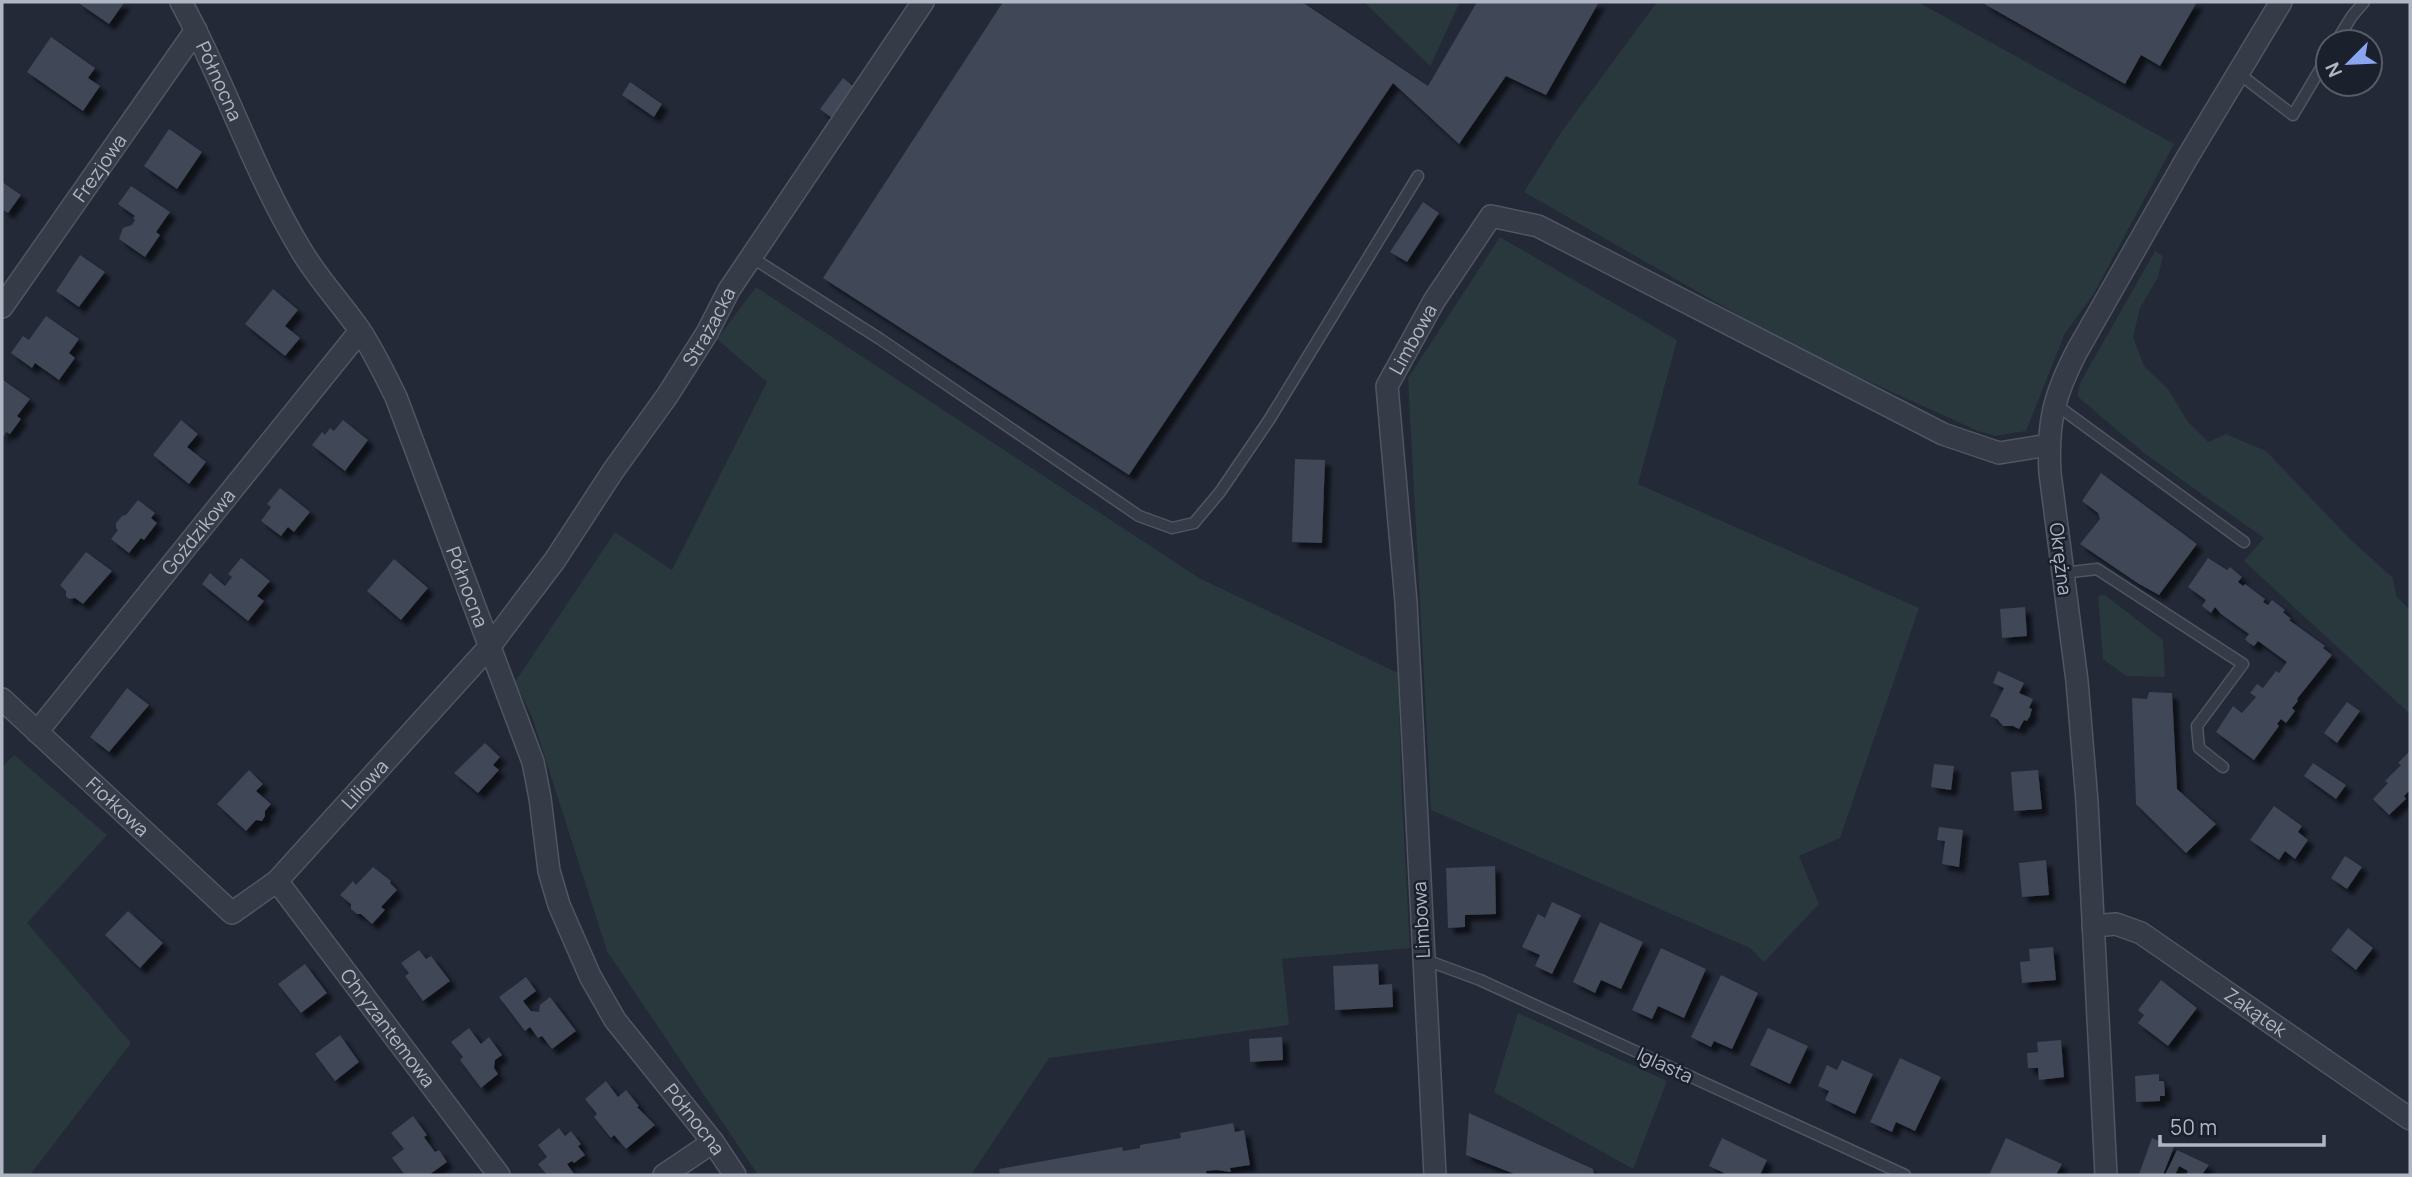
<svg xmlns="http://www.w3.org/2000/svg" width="2412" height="1177" font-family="Manrope,sans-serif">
<defs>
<filter id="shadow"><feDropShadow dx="6" dy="6" stdDeviation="2" flood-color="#0009"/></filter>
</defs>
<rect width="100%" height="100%" fill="#232937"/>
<!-- green -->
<g fill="#28383c">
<polygon points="1364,2 1460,2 1430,66"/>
<polygon points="1657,2 1918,2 2174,144 2093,295 2065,333 2026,431 1995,436 1978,431 1799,350 1524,192 1562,131"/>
<polygon points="1500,237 1677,340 1638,484 1919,608 1840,838 1799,856 1819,904 1764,962 1750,948 1431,810 1408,378"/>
<polygon points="2155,251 2163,256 2158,277 2140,308 2133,337 2144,366 2168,389 2188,422 2208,442 2226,434 2266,451 2350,539 2393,578 2396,596 2410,610 2410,714 2244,561 2264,538 2144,453 2077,396 2080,383"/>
<polygon points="756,287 1199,578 1398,673 1402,798 1410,948 1282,959 1289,1025 1049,1058 971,1175 758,1175 607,951 532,717 515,682 615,532 672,570 767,382 717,339"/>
<polygon points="2105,595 2163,640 2165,677 2126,676 2103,659 2098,596"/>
<polygon points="14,755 107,835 27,923 131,1043 30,1175 2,1175 2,767"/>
<polygon points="1518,1013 1667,1081 1633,1169 1494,1092"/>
</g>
<!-- building -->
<g fill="#3f4657" filter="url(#shadow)">
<polygon points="77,2 122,2 124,3 109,24"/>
<polygon points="1003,2 1302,2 1428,86 1477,2 1599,2 1546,95 1506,76 1459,144 1393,83 1129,475 823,278"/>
<polygon points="1981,2 2197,2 2160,66 2141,55 2125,84"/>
<polygon points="51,37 95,68 88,78 100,86 83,111 27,72"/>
<polygon points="843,78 854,87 832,118 820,109"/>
<polygon points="630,82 662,104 654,117 622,95"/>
<polygon points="169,129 202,152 177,189 144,166"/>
<polygon points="2,182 21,195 8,213 2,209"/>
<polygon points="131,186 170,212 156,232 160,235 145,257 119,239 123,228 132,225 135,220 133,218 135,216 118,204"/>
<polygon points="1423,202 1439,213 1407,262 1390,252"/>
<polygon points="80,255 105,272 79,307 56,291"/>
<polygon points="273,289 298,310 285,326 300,338 285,356 245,324"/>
<polygon points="46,316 79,339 69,353 75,358 59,380 35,363 32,368 11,353 23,336 29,340"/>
<polygon points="3,380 30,399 17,416 21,419 10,434 6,432 2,439"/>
<polygon points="181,420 198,434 187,447 206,462 189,484 153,455"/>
<polygon points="343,420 368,440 345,471 312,445 322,432 325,435 330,428 334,431"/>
<polygon points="1295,459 1325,460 1322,543 1292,542"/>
<polygon points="2101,473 2197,544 2159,595 2139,584 2080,544 2100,519 2098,513 2082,501"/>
<polygon points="280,488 310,512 294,532 288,527 281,536 261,521 271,507 267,504"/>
<polygon points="138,500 155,513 151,518 157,523 144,540 141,538 129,553 111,539 118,530 116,528 116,523 122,516 126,515"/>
<polygon points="86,552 112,571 83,604 75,598 69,599 66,596 66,591 60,585"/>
<polygon points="241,558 270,581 257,596 264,601 248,621 202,584 210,573 225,586 232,577 228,574"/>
<polygon points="2208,558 2227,570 2230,567 2242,577 2238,582 2243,586 2245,584 2265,599 2263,602 2268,605 2272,600 2285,610 2283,612 2291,619 2289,620 2325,646 2323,648 2332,655 2297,699 2298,701 2292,708 2295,711 2286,723 2281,719 2277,724 2279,726 2254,760 2216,732 2233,706 2242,713 2256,697 2250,693 2257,684 2263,688 2276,671 2279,673 2287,662 2258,641 2254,646 2249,643 2245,639 2249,634 2221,614 2215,607 2211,613 2202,606 2206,600 2188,587"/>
<polygon points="394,559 428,588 401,620 367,591"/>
<polygon points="2025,607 2027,636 2002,638 2000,609"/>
<polygon points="1998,671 2024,683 2019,693 2033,699 2029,708 2032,709 2030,716 2027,721 2024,720 2019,729 2013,726 2003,726 1997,719 1990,716 2004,688 1993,683"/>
<polygon points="127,688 149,705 109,752 90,737"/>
<polygon points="2149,692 2172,693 2177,789 2216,824 2186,853 2136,804 2132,698 2147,699"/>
<polygon points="2347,702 2360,711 2337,743 2324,733"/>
<polygon points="485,743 500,757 493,765 499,770 478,793 454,773"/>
<polygon points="2410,751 2410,790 2404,796 2406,799 2389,815 2373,799 2388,783 2385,781 2401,765 2398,763"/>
<polygon points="2313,763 2346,785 2336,799 2304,776"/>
<polygon points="1934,764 1954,766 1951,790 1931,787"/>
<polygon points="249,770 263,784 256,791 271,804 265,811 265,816 262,821 256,820 246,831 217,804"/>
<polygon points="2038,770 2042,809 2014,811 2011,772"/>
<polygon points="2274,806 2302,826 2298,832 2308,840 2295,859 2285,851 2279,860 2250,840"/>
<polygon points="1939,827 1963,830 1959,867 1942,864 1945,841 1937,840"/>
<polygon points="2345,856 2362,867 2347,889 2331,878"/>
<polygon points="2046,860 2049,895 2022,897 2019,863"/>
<polygon points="1495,866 1496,914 1465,915 1465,927 1448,928 1446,868"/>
<polygon points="373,867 391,881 390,883 397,890 381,907 385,910 372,924 361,914 357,914 351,909 351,904 340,895 353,881 356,885"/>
<polygon points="1552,902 1581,915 1552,974 1535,966 1540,955 1522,947 1538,914 1545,918"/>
<polygon points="128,911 163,943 140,968 105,935"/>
<polygon points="1600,922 1643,942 1621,989 1601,980 1595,993 1573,982"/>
<polygon points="2348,928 2373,948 2356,970 2331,950"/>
<polygon points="2053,947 2056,980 2022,983 2020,962 2030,961 2029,949"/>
<polygon points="1661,948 1706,969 1684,1018 1658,1006 1652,1019 1632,1010"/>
<polygon points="419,950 426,959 431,956 450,981 423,1001 405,976 409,973 401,963"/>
<polygon points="305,964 327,993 301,1013 278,984"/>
<polygon points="1378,964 1379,985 1392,984 1393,1007 1335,1010 1333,966"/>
<polygon points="1721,975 1758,993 1732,1049 1714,1041 1711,1047 1691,1037"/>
<polygon points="526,977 536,991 523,1001 531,1011 539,1012 540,1005 550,997 576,1031 552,1049 542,1036 538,1038 530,1027 525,1031 499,997"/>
<polygon points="2161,980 2197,1008 2168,1046 2138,1023 2144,1015 2138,1010"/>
<polygon points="469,1028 481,1044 489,1037 502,1055 495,1060 494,1068 498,1074 481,1088 460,1060 463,1057 451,1042"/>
<polygon points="1768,1028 1808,1046 1790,1084 1750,1065"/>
<polygon points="340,1035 359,1062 335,1081 315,1054"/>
<polygon points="1282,1037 1283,1060 1250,1062 1249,1039"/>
<polygon points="2061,1040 2064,1077 2039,1080 2038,1068 2028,1068 2027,1053 2038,1052 2037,1042"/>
<polygon points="1900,1058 1941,1077 1915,1131 1896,1122 1892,1132 1870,1122"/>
<polygon points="1842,1060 1873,1074 1855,1114 1825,1100 1829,1091 1818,1086 1827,1065 1837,1070"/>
<polygon points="2159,1074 2159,1081 2164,1081 2165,1096 2160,1096 2160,1101 2136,1102 2135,1076"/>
<polygon points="606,1081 618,1097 626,1090 639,1106 637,1107 655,1125 626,1149 614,1135 611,1138 594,1117 597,1114 585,1099"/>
<polygon points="1469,1113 1593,1169 1594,1175 1517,1175 1466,1155"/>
<polygon points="413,1116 427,1135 424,1137 435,1152 439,1150 447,1162 429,1175 405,1175 392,1158 404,1149 391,1133"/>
<polygon points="1233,1123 1235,1132 1244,1130 1250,1165 1230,1168 1231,1172 1216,1170 1206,1171 1207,1175 1000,1175 999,1169 1122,1147 1123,1151 1140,1148 1140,1145 1181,1138 1180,1133"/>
<polygon points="559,1128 565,1136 571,1131 581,1144 578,1146 585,1155 574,1163 572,1161 567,1164 575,1175 547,1175 538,1164 547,1157 538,1145"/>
<polygon points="1722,1138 1767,1160 1760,1175 1723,1175 1724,1173 1709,1166"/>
<polygon points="2006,1138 2062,1164 2056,1175 1989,1175"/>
<polygon points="2152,1138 2174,1147 2163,1175 2139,1174"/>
<polygon points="2177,1150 2209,1165 2203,1173 2205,1175 2186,1175 2188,1171 2179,1166 2175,1175 2165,1175"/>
</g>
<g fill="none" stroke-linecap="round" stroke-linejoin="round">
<!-- lane casing -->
<g stroke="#515663" stroke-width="13">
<g id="lane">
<polyline points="2336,42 2352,16 2364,2"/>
<polyline points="2238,73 2293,115 2328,56"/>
<polyline points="751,257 880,339 1139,516 1172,528 1194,523 1220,492 1269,420 1418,176"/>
<polyline points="2055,404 2244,542"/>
<polyline points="2063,573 2097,569 2243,664 2197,726 2199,748 2223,767"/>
<polyline points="1423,959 1480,980 1905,1175"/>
</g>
</g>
<!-- street casing -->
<g stroke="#515663" stroke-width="24">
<g id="street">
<path id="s1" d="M 181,2 C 225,82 253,171 301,250 C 318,279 342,304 361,332 C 374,352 385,375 396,397 L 533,762 L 540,798 L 549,871 L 559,905 L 590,976 L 615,1020 L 713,1142 L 735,1175"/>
<path id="s2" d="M 2,307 L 196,30"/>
<path id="s3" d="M 2,699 L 232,913 L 277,881 L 490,646 L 555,560 L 613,471 L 667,396 L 707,333 L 729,290 L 923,2"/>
<path id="s4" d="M 37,732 L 360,331"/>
<path id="s5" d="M 277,881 L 499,1175"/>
<path id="s6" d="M 2093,926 L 2116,924 L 2141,933 L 2410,1119"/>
<polyline points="664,1175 713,1142"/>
<path id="s7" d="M 1435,1175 L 1406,602 L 1387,386 L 1434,301 L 1491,216 L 1538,226 L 1943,434 L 1999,453 L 2048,445"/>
<path d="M 2106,1175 L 2087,802 L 2077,681 L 2050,473 C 2047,423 2054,395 2077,351 L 2187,158 L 2281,2"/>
</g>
</g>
<!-- lane -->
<use href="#lane" stroke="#363b48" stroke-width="10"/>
<!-- street -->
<use href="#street" stroke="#363b48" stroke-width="21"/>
</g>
<g text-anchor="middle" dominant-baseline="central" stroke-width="5" stroke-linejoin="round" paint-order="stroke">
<!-- street labels -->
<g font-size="19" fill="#b1b6c4" stroke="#1b202d">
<text stroke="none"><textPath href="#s1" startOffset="88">Północna</textPath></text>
<text stroke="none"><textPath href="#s2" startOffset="170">Frezjowa</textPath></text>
<text stroke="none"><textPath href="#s3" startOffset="1074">Strażacka</textPath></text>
<text stroke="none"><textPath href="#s7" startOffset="844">Limbowa</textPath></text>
<text stroke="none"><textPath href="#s4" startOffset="257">Goździkowa</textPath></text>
<text transform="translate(2061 559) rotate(83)">Okrężna</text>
<text stroke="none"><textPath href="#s1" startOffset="654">Północna</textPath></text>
<text stroke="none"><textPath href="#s3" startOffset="500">Liliowa</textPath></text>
<text stroke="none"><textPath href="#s3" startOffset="158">Fiołkowa</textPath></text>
<text transform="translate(1421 920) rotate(-93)">Limbowa</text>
<text stroke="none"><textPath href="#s6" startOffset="189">Zakątek</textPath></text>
<text stroke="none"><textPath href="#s5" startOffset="184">Chryzantemowa</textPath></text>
<text transform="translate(1665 1065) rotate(25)">Iglasta</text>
<text stroke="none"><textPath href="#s1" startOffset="1242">Północna</textPath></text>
</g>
</g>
<!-- border -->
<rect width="2412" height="1177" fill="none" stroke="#b1b6c4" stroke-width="7"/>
<!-- north arrow -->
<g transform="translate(2349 63) rotate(246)"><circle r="33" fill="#1b202d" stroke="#575c69" stroke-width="2"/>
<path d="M0-5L12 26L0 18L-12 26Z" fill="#8aa5f0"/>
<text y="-10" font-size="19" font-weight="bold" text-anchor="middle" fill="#b1b6c4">N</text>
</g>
<!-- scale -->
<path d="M2160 1135v10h164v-10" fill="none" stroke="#b1b6c4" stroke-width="3.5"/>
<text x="2170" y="1135" font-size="21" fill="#b1b6c4" stroke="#1b202d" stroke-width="5" paint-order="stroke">50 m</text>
</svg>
